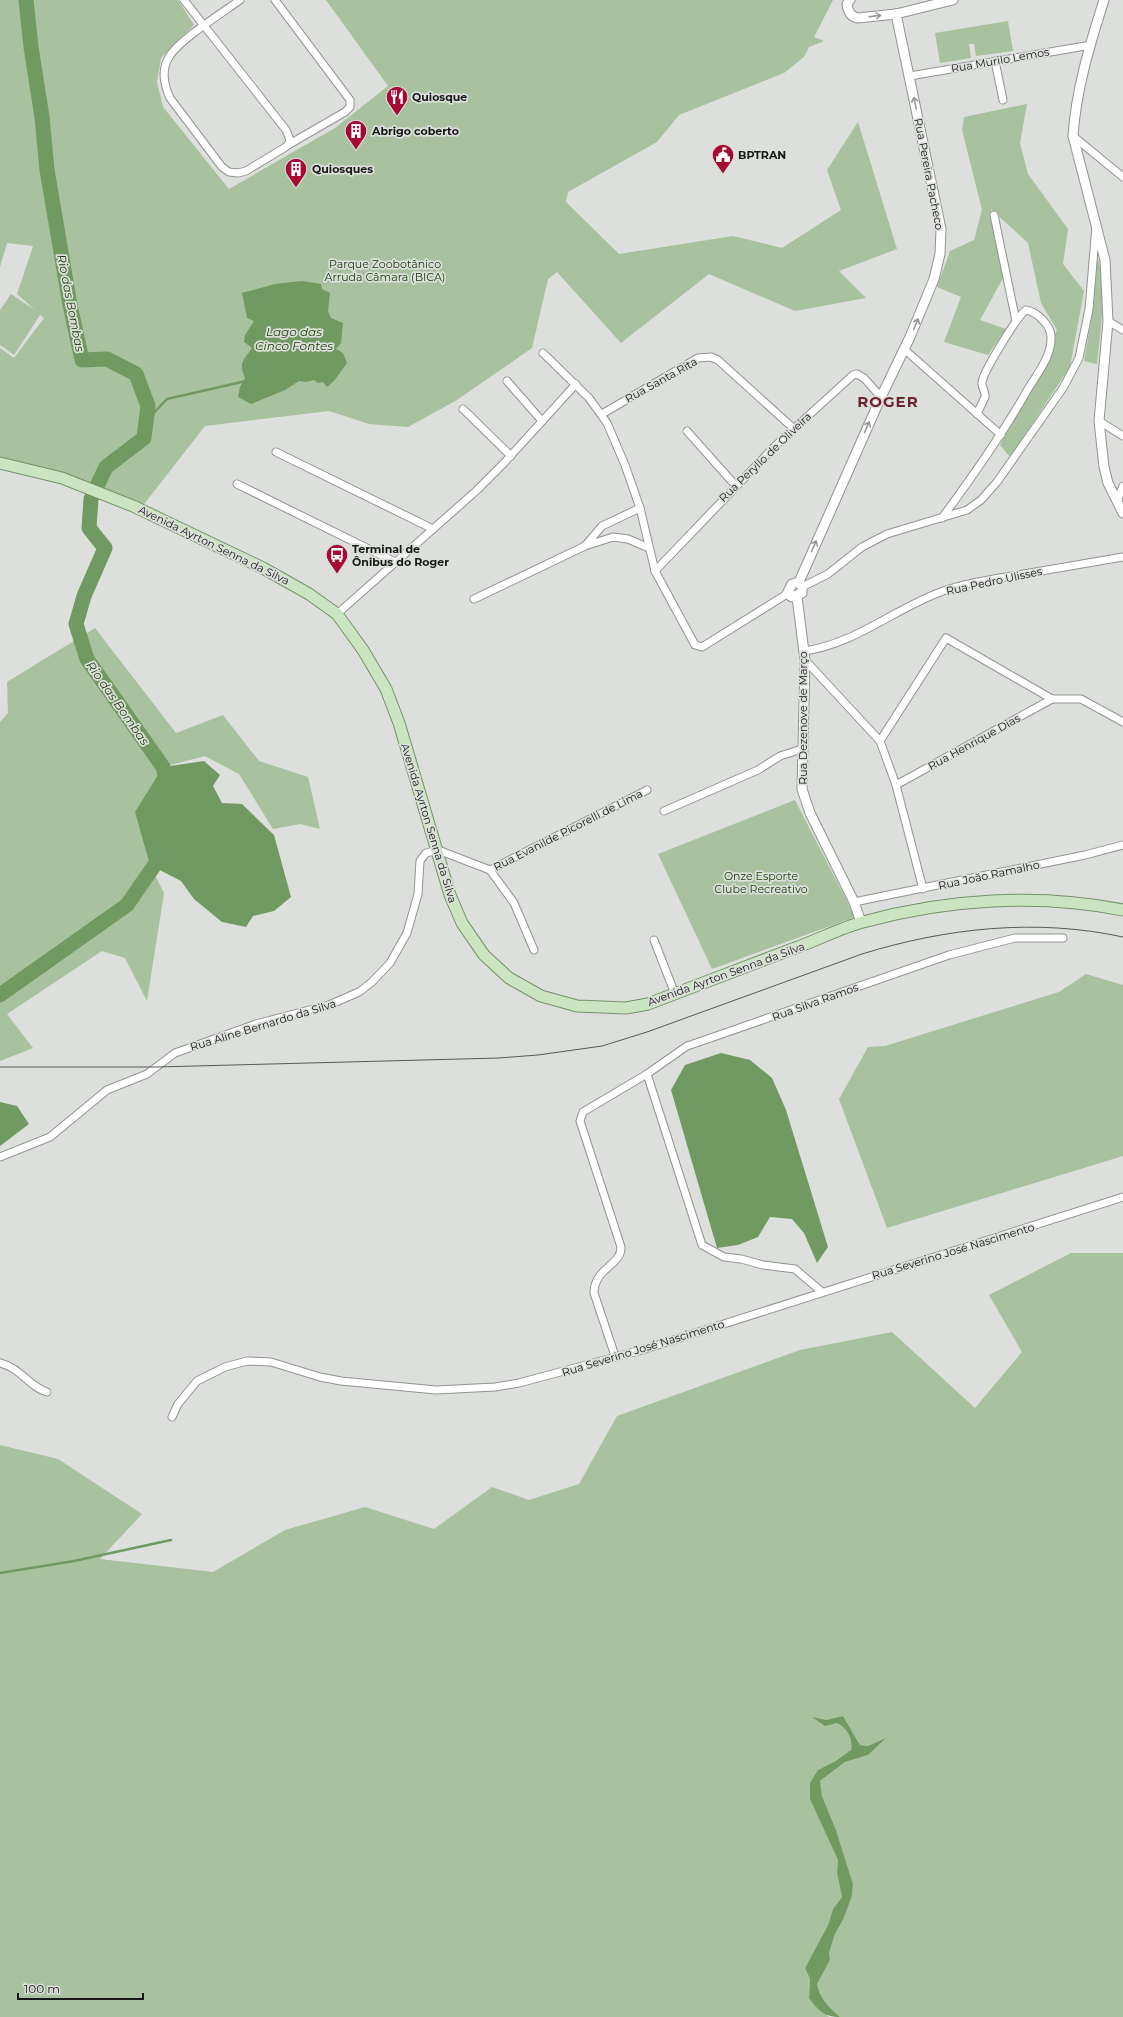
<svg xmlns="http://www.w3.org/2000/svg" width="1123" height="2017" font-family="Montserrat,sans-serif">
<rect width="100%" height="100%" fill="#dcdfdb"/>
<!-- green -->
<g fill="#a8c19f">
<polygon points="0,0 178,0 194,25 161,58 157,82 163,107 229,189 335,128 388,86 326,0 833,0 814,37 824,41 809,47 804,57 784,73 679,115 657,142 568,192 566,202 619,254 733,236 782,248 841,210 827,170 858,122 897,249 839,271 866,298 795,311 709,274 621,343 557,272 548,279 532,348 457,400 408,427 369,424 329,411 205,426 138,512 74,480 0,462 0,348 14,358 44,318 40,315 14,355 0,345 0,310 11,294 35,310 17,294 33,246 7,243 0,267"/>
<polygon points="1008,21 1013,51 976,56 974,44 969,44 971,58 940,63 935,33"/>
<polygon points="1027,104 1020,143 1028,174 1068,229 1063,264 1084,291 1070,367 1010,457 1000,445 1057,330 1041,303 1028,243 991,209 1003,278 980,320 1006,329 988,355 944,342 961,297 937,287 950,251 974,240 982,210 962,130 964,117"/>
<path d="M 1097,255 C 1107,290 1101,328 1097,364 L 1084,361 L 1094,305 Z"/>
<polygon points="95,628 176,733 223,715 259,761 308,777 320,829 300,824 273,829 239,774 205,756 163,767 150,865 164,893 147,1001 125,958 102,951 7,1014 33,1048 0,1061 0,722 8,713 7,682"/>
<polygon points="795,800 855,917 712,969 658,854"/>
<polygon points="1086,974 1123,985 1123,1156 887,1228 839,1099 868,1047 885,1046 1059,992"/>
<path d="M 1071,1253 L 1123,1253 L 1123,2017 L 840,2017 C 828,2007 820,1998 817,1984 L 830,1960 L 829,1953 L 835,1934 L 843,1920 L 852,1896 L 853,1884 L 836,1830 L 822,1796 L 820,1781 L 845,1762 L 868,1755 L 875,1743 L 868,1746 L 860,1745 L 843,1716 L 826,1720 L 814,1717 C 831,1721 844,1721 851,1739 C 852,1743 852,1747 850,1751 C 843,1760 829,1765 818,1770 L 817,1812 L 838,1860 L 837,1873 L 842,1897 L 833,1909 L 828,1925 L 805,1968 L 810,1979 L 809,1998 L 829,2017 L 0,2017 L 0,1445 L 58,1459 L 142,1514 L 100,1559 L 213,1572 L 285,1530 L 365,1507 L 434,1529 L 492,1487 L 529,1500 L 579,1484 L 617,1416 L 800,1350 L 892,1332 L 975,1408 L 1022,1352 L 989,1295 Z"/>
</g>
<!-- water -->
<g fill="#719a62">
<path d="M 302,281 L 321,284 L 322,289 L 330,293 L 328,311 L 331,318 L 343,323 L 341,343 L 336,349 L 343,353 L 347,363 L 334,381 L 327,387 L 323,382 L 318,383 L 314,380 L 306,382 L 299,381 L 285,390 L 251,404 L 238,397 L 240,387 L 245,378 C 238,362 244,360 252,348 L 244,342 L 245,335 L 254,321 L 247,318 L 242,293 L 275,284 Z"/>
<polygon points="204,761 220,775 213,786 222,803 242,804 274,835 291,897 274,911 253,916 246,927 222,922 194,899 181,881 150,865 135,812 163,767"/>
<polygon points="721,1053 750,1060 772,1078 786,1110 828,1247 817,1263 804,1233 792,1219 770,1217 758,1237 738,1245 717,1248 671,1090 685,1065"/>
<polygon points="0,1102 17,1106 29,1124 0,1146"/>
<path d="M 843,1716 L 860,1745 L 868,1746 L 886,1738 L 868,1755 L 845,1762 L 820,1781 L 822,1796 L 836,1830 L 853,1884 L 852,1896 L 843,1920 L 835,1934 L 829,1953 L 830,1960 L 817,1984 C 820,1998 828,2007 840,2017 C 824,2017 818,2010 809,1998 L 810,1979 L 805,1968 L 828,1925 L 833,1909 L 842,1897 L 837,1873 L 838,1860 L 810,1799 L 810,1783 L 818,1770 L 836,1761 L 851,1750 C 853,1738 847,1728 837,1723 L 825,1726 L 812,1717 L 826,1720 Z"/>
</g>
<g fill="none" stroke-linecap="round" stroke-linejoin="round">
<!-- stream -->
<g stroke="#719a62" stroke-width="2.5">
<polyline points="146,421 167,399 246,381"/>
<polyline points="0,1573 74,1561 171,1540"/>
</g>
<!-- river -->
<g stroke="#719a62" stroke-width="15">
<polyline points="26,0 31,47 42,117 47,170 70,305 82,360 107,359 136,374 148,406 144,438 106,467 91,499 89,528 105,548 84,596 76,624 87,659 163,767 168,786"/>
<polyline points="0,995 127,905 165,850"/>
</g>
<!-- minor casing -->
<g stroke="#919490" stroke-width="9">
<g id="minor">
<path d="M 184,0 L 286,130 L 290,140 L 288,145 L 284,148 L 246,171 L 238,173 L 229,172 L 222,167 L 170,98 C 164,85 161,70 169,57 C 179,40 222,13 240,0"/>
<polyline points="275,0 350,100 350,107 345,112 288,145"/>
<polyline points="995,61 1003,100"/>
<polyline points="910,76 1091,45"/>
<polyline points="1073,136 1123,177"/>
<polyline points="994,215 1016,321"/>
<polyline points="1108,321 1123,330"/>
<polyline points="904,349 1001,435"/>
<polyline points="543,353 589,398 607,423 625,465 640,508 655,571 695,645 702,647 787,594"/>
<polyline points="507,381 542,421"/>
<polyline points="463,409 511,456"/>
<polyline points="602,414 698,358 711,357 718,360 793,428"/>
<polyline points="1099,421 1123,436"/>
<polyline points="687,431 735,485"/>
<polyline points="276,452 433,529"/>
<polyline points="237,484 395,562"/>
<polyline points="1117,502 1123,486"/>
<path d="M 942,518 C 973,476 1002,435 1028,389 C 1037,374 1052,356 1051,337 C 1051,325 1037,312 1026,310 C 1017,316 984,371 982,382 C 981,387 986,392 985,397 L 977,414"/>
<polyline points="585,546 602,526 640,508"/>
<polyline points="655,571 775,446 853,375 857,374 864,378 881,397"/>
<polyline points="802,587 828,574 862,547 887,534 967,510 981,500 997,482 1063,388 1079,358 1089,309 1096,226"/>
<polyline points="474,599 585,546 613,537 628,539 649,548"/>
<polyline points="337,614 476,491 504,463 576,384"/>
<path d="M 804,651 C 856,644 898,606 946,590 C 969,582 994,579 1018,575 C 1053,569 1088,563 1123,557"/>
<polyline points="805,660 880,741 896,785 923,889"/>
<polyline points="880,741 946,638 1052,699 1081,699 1123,722"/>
<polyline points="896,785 1052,699"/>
<polyline points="664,811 758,770 780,756 802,749"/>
<polyline points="490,870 647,790"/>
<polyline points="854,902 1085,855 1123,845"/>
<polyline points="654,940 675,994"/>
<polyline points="647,1074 702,1245 724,1257 741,1259 763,1265 795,1269 822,1292"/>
<polyline points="0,1157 50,1137 107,1090 147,1074 175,1053 256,1024 329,1005 359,992 372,982 390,963 407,933 418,894 420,861 426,853 438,850 490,870 514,903 534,950"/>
<path d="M 615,1356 L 594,1293 C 594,1268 622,1265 621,1247 L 580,1121 L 583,1112 L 647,1074 L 687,1046 L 699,1042 L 949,955 L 1015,938 L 1063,938"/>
<path d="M 0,1363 C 21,1368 29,1387 47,1392"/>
<polyline points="172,1417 178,1404 197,1381 225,1367 247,1361 271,1362 320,1377 341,1381 436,1390 495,1387 519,1383 642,1350 1123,1197"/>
</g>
</g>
<!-- tertiary casing -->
<g stroke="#919490" stroke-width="11">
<g id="tertiary">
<path d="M 850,0 L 847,4 C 848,12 851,17 858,18 L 896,14 L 953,0"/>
<path d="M 1104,0 C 1090,44 1076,90 1073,136 L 1105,260 L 1108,321 L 1099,421 L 1104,467 L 1108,483 L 1123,513"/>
<polyline points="799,582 881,397 910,337 934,279 940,254 941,229 896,14"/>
<polygon points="799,582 802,587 802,593 792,597 787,594 792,584"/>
<polyline points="797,597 805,660 802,789 810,813 854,902 861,922"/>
</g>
</g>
<!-- primary casing -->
<g stroke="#75926b" stroke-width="13">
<path id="primary" d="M 0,463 L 62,478 L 133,506 L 263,568 L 309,594 L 337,614 L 363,650 L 386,689 L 399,723 L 450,895 L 462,923 L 484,955 L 509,978 L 541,996 L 577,1006 L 626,1008 L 648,1004 C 697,985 746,967 795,948 C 818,940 840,928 863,922 C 946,899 1038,893 1123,910"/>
</g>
<!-- minor -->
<use href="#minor" stroke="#fff" stroke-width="7"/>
<!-- tertiary -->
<use href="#tertiary" stroke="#fff" stroke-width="9"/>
<!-- primary -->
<use href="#primary" stroke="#cbe5c2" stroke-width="11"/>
<!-- tram -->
<path stroke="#575956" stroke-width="1" d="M 0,1067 L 157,1067 L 499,1058 L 538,1055 L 602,1046 L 647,1032 L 862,954 C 946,928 1036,918 1123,937"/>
</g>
<!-- one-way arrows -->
<defs><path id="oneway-shaft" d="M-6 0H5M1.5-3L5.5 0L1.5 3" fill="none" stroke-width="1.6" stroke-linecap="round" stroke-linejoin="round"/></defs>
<g stroke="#969796">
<use href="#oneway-shaft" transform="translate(875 16) rotate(-7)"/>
<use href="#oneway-shaft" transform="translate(915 103) rotate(-102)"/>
<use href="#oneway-shaft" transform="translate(916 324) rotate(-67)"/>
<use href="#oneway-shaft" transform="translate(867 427) rotate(-66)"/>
<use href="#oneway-shaft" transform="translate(814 546) rotate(-66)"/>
</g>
<!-- icons -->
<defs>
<g id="restaurant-pin" transform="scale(1.15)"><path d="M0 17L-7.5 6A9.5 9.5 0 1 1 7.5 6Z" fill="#a50a32" stroke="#dcdfdb"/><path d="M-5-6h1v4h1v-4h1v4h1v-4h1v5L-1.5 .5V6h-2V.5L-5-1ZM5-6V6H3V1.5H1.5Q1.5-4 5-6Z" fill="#fff"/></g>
<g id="building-pin" transform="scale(1.15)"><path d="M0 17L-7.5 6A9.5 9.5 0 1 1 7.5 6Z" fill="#a50a32" stroke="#dcdfdb"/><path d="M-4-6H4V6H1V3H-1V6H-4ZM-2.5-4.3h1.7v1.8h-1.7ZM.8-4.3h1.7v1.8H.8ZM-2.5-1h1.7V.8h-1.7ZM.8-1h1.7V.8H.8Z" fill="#fff"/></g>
<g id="civic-pin" transform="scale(1.15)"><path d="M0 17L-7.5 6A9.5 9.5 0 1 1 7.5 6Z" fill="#a50a32" stroke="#dcdfdb"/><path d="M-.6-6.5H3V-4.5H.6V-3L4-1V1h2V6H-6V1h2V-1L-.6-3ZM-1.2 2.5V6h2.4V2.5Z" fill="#fff"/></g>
<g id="bus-pin" transform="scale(1.15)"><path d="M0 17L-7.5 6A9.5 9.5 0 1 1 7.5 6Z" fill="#a50a32" stroke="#dcdfdb"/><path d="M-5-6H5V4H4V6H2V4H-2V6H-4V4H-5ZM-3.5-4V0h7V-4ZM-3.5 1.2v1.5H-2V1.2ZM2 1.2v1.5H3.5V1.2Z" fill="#fff"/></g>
</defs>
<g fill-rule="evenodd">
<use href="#restaurant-pin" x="397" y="97"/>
<use href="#building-pin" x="356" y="131"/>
<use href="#civic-pin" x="723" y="155"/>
<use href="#building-pin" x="296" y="169"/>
<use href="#bus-pin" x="337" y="555"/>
</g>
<g text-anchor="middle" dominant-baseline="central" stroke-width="3.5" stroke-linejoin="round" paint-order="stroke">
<!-- street labels -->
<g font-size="11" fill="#161816" stroke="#dcdfdb">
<text transform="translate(1000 60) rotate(-10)">Rua Murilo Lemos</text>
<text transform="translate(929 174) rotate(79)">Rua Pereira Pacheco</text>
<text transform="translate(661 380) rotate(-29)">Rua Santa Rita</text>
<text transform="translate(765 457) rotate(-44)">Rua Peryllo de Oliveira</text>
<text transform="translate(214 545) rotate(26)">Avenida Ayrton Senna da Silva</text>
<text transform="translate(994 581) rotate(-12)">Rua Pedro Ulisses</text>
<text transform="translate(803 718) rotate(-90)">Rua Dezenove de Março</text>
<text transform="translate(974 742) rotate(-29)">Rua Henrique Dias</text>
<text transform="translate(429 823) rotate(73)">Avenida Ayrton Senna da Silva</text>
<text transform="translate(568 830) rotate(-27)">Rua Evanilde Picorelli de Lima</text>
<text transform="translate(989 875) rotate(-12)">Rua João Ramalho</text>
<text transform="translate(726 974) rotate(-20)">Avenida Ayrton Senna da Silva</text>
<text transform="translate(815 1002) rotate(-20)">Rua Silva Ramos</text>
<text transform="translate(263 1025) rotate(-17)">Rua Aline Bernardo da Silva</text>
<text transform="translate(953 1251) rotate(-17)">Rua Severino José Nascimento</text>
<text transform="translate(643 1348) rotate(-17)">Rua Severino José Nascimento</text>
</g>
<!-- poi labels -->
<g font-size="11" font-weight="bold" fill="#161816" stroke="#dcdfdb" text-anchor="start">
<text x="412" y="97">Quiosque</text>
<text x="372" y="131">Abrigo coberto</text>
<text x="738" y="155">BPTRAN</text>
<text x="312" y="169">Quiosques</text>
<text x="352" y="549">Terminal de<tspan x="352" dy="13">Ônibus do Roger</tspan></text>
</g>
<!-- park labels -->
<g font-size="11" fill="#123b00" stroke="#dcdfdb">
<text x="385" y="264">Parque Zoobotânico<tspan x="385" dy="13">Arruda Câmara (BICA)</tspan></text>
<text x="761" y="876">Onze Esporte<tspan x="761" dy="13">Clube Recreativo</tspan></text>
</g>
<!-- water labels -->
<g font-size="12" font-style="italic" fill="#1c4408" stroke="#dcdfdb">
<text transform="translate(71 303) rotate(79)">Rio das Bombas</text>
<text x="294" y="331">Lago das<tspan x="294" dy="14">Cinco Fontes</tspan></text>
<text transform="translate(118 703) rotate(55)">Rio das Bombas</text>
</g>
<!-- district labels -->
<g font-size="15" font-weight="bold" letter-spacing="1" fill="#6a242c" stroke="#dcdfdb">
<text x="888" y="401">ROGER</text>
</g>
</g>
<!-- scale -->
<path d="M18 1993v6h125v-6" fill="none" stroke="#161816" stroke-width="2"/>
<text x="24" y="1993" font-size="12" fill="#161816" stroke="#dcdfdb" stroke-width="3" paint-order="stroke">100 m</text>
</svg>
